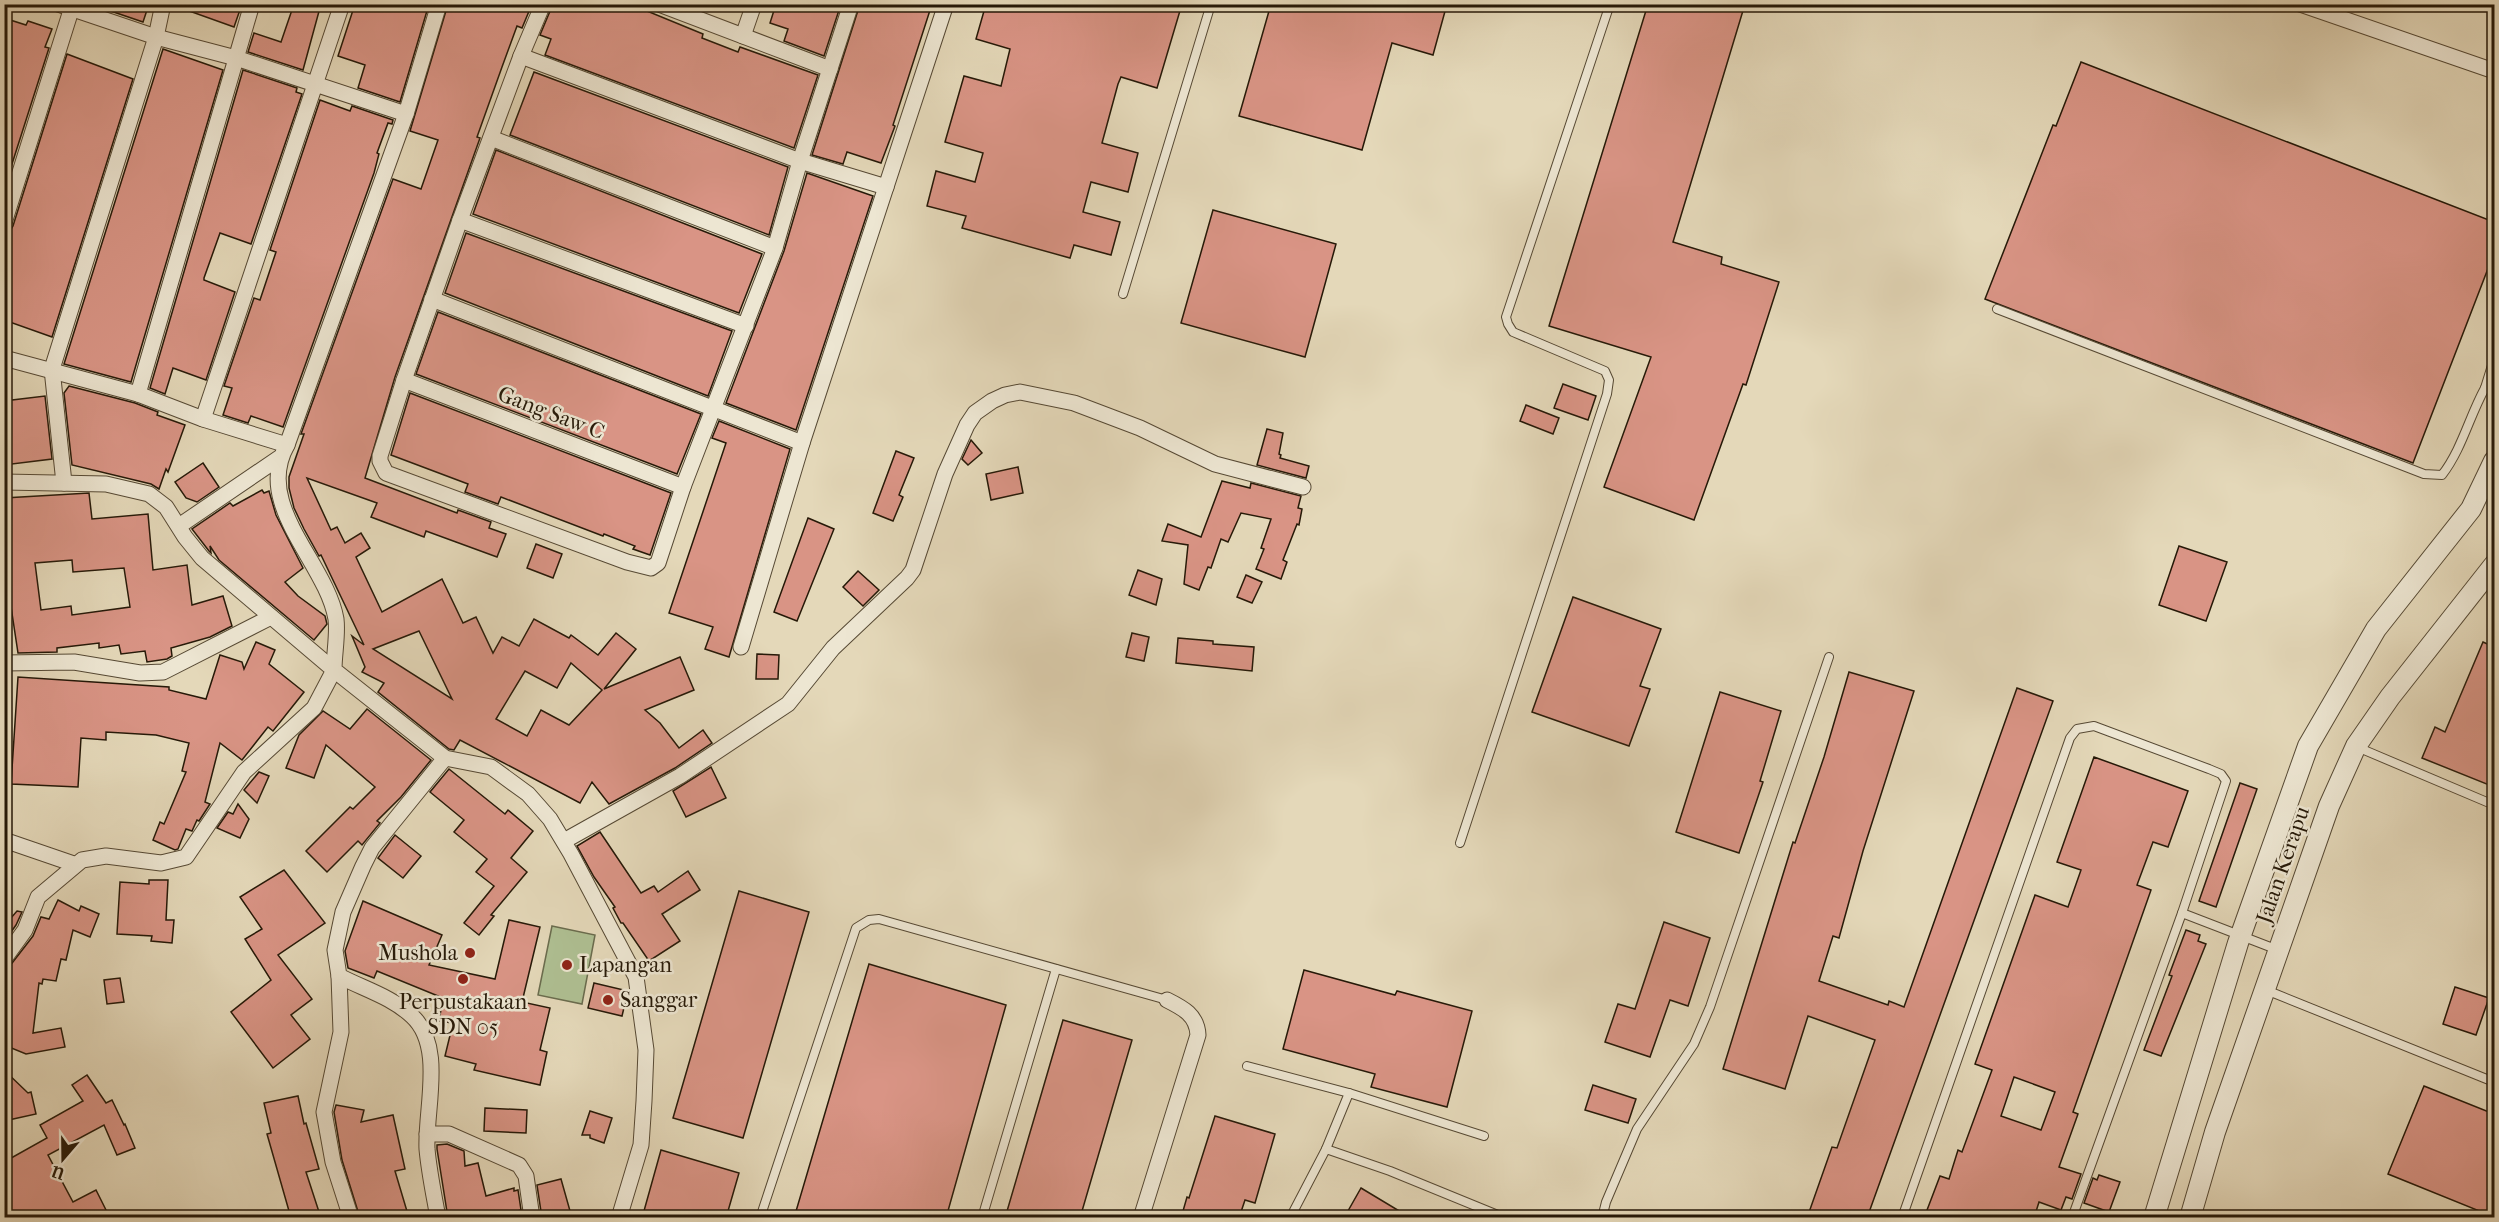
<svg xmlns="http://www.w3.org/2000/svg" width="2499" height="1222" font-family="'IM FELL French Canon',serif">
<rect width="100%" height="100%" fill="#e4d8b9"/>
<filter id="stains"><feTurbulence type="fractalNoise" baseFrequency=".00333" numOctaves="4"/><feColorMatrix values="0 0 0 0 .2 0 0 0 0 .09 0 0 0 0 .02 0 0 0 .5 -.17"/></filter>
<radialGradient id="worn" r=".72"><stop offset=".6" stop-color="#630" stop-opacity="0"/><stop offset="1" stop-color="#630" stop-opacity=".3"/></radialGradient>
<!-- green -->
<polygon fill="#afc093" stroke="#6a6c4e" stroke-width="1.5" points="552,926 595,935 582,1004 538,995"/>
<!-- building -->
<g fill="#d99485" stroke="#261908" stroke-width="1.5" fill-rule="evenodd">
<polygon points="90,4 149,4 143,22"/>
<polygon points="178,4 242,4 234,27 178,7"/>
<polygon points="294,4 321,4 303,70 248,52 254,33 281,42"/>
<polygon points="355,4 429,4 400,102 358,88 365,65 338,56"/>
<path d="M 448,4 L 532,4 L 522,28 L 517,26 L 502,67 L 477,137 L 480,138 L 395,377 L 365,478 L 457,513 L 458,510 L 491,522 L 489,528 L 506,534 L 497,557 L 426,531 L 424,537 L 371,517 L 377,503 L 307,478 L 331,530 L 337,527 L 345,543 L 361,533 L 370,548 L 356,557 L 382,612 L 442,579 L 463,623 L 476,617 L 493,653 L 502,637 L 519,646 L 534,619 L 569,638 L 571,635 L 598,655 L 616,633 L 636,649 L 604,689 L 680,657 L 694,690 L 645,710 L 660,723 L 679,748 L 703,730 L 712,743 L 675,768 L 609,804 L 592,782 L 580,803 L 460,740 L 454,750 L 449,749 L 378,692 L 384,683 L 362,672 L 365,667 L 352,636 L 364,645 L 321,555 L 319,556 L 304,529 L 294,508 L 289,488 L 289,477 L 304,434 L 301,434 L 393,179 L 421,189 L 438,140 L 410,131 ZM 419,631 L 452,699 L 373,649 ZM 571,663 L 602,690 L 569,725 L 541,710 L 527,736 L 496,719 L 525,671 L 557,688 Z"/>
<polygon points="553,4 630,4 703,34 702,38 738,52 740,47 818,75 794,148 545,55 551,39 540,35"/>
<polygon points="776,4 841,4 824,56 784,41 788,29 770,23"/>
<polygon points="860,4 932,4 893,125 895,126 881,163 847,152 843,164 812,155"/>
<polygon points="986,4 1182,4 1157,88 1121,77 1118,84 1102,143 1138,153 1128,192 1091,182 1083,212 1120,222 1111,255 1074,245 1070,258 962,228 966,216 927,206 936,171 975,182 983,153 945,142 964,76 1001,86 1010,49 976,39"/>
<polygon points="1271,4 1447,4 1433,55 1392,43 1362,150 1239,116"/>
<polygon points="1648,4 1745,4 1673,242 1722,257 1721,264 1779,282 1746,385 1743,384 1694,520 1604,487 1651,357 1549,326"/>
<polygon points="4,18 26,25 28,21 52,29 45,47 49,48 4,189"/>
<polygon points="163,49 223,70 131,382 64,364"/>
<polygon points="67,54 133,79 52,337 4,320 4,233 10,231 13,226"/>
<polygon points="2081,62 2494,222 2494,253 2413,463 1985,299 2053,125 2056,126"/>
<polygon points="243,70 297,88 296,92 302,94 251,244 220,233 204,278 204,280 235,292 206,380 173,368 165,394 150,388"/>
<polygon points="534,72 788,167 769,235 510,135"/>
<polygon points="320,100 350,111 352,106 393,120 392,124 388,123 377,153 379,154 374,173 283,427 251,416 248,423 223,415 232,388 224,386 254,298 260,300 276,252 270,250"/>
<polygon points="496,150 762,254 739,313 473,214"/>
<polygon points="807,173 873,196 796,430 726,403 784,251"/>
<polygon points="1213,210 1336,244 1305,357 1181,323"/>
<polygon points="466,233 732,331 708,396 445,293"/>
<polygon points="438,312 701,414 677,474 416,374"/>
<polygon points="1563,384 1596,396 1588,420 1554,408"/>
<polygon points="69,386 135,403 158,412 157,415 185,425 168,472 166,469 159,489 151,484 72,465 64,393"/>
<polygon points="410,393 671,493 650,555 633,549 635,546 604,534 603,536 501,497 498,504 465,492 468,484 391,455"/>
<polygon points="45,396 52,459 4,465 4,401"/>
<polygon points="1526,405 1559,418 1553,434 1520,421"/>
<polygon points="719,421 790,449 729,657 705,649 713,627 669,613 726,443 712,438"/>
<polygon points="1267,429 1283,433 1279,454 1281,455 1280,458 1309,466 1306,478 1257,465"/>
<polygon points="971,440 982,453 968,465 962,459"/>
<polygon points="896,451 914,458 899,495 903,497 893,521 873,513"/>
<polygon points="203,463 219,487 197,502 186,498 175,482"/>
<polygon points="1018,467 1023,493 991,500 986,474"/>
<polygon points="1222,481 1250,488 1251,483 1301,496 1298,508 1302,509 1299,525 1297,524 1283,560 1287,562 1281,579 1256,569 1264,549 1261,548 1271,519 1241,513 1228,542 1221,539 1211,568 1208,567 1199,590 1184,584 1188,545 1162,541 1168,524 1201,537"/>
<polygon points="262,490 264,493 269,491 276,515 303,568 285,582 298,596 325,616 327,624 314,640 219,560 210,546 211,553 209,551 192,529 230,503 233,506"/>
<path d="M 89,493 L 92,519 L 148,514 L 153,570 L 187,565 L 192,605 L 223,596 L 232,626 L 210,637 L 171,648 L 172,656 L 167,659 L 147,662 L 145,651 L 121,654 L 119,645 L 99,648 L 99,643 L 57,648 L 57,652 L 18,653 L 8,587 L 4,587 L 4,498 ZM 72,560 L 73,572 L 124,568 L 130,607 L 72,615 L 71,606 L 41,610 L 35,563 Z"/>
<polygon points="808,518 834,529 797,621 774,612"/>
<polygon points="536,544 562,554 553,578 527,568"/>
<polygon points="2179,546 2227,562 2206,621 2159,605"/>
<polygon points="1138,570 1162,579 1156,605 1129,595"/>
<polygon points="858,571 879,590 863,606 843,587"/>
<polygon points="1246,575 1262,582 1252,603 1237,597"/>
<polygon points="1573,597 1661,629 1640,686 1650,689 1629,746 1532,712"/>
<polygon points="1132,633 1149,637 1144,661 1126,657"/>
<polygon points="1178,638 1213,641 1213,644 1254,647 1252,671 1176,663"/>
<polygon points="256,642 275,650 269,664 304,692 273,731 268,727 242,760 220,743 205,802 210,804 199,821 197,820 192,831 186,829 178,849 175,850 153,840 160,822 164,824 186,772 182,771 189,743 156,735 106,732 106,740 81,738 78,787 11,784 18,677 169,687 169,690 206,699 220,655 242,662 244,669"/>
<polygon points="2483,642 2494,647 2494,787 2422,758 2435,727 2445,732"/>
<polygon points="757,654 779,655 778,679 756,679"/>
<polygon points="1849,672 1914,691 1863,851 1839,938 1833,936 1819,981 1888,1005 1889,1001 1904,1007 2017,688 2053,701 1867,1218 1807,1218 1832,1147 1837,1148 1875,1040 1808,1016 1785,1089 1723,1069 1793,842 1795,843 1824,757"/>
<polygon points="1720,692 1781,711 1760,781 1763,782 1739,853 1676,832"/>
<polygon points="367,709 431,760 401,797 377,821 380,823 362,845 358,841 327,872 306,851 350,807 353,809 375,787 326,745 314,778 286,768 299,735 323,711 350,729"/>
<path d="M 2094,757 L 2188,791 L 2168,847 L 2153,842 L 2137,885 L 2151,890 L 2073,1112 L 2078,1114 L 2059,1167 L 2081,1174 L 2072,1199 L 2066,1197 L 2061,1210 L 2039,1202 L 2034,1218 L 1924,1218 L 1940,1176 L 1949,1179 L 1958,1150 L 1962,1152 L 1992,1070 L 1975,1064 L 2035,895 L 2068,907 L 2081,870 L 2057,862 ZM 2014,1077 L 2055,1092 L 2041,1130 L 2001,1116 Z"/>
<polygon points="711,767 726,798 686,817 673,791"/>
<polygon points="449,769 505,814 508,810 533,831 511,858 527,872 491,915 494,916 479,935 464,923 494,886 476,872 487,859 454,832 464,820 430,792"/>
<polygon points="259,772 269,776 257,803 244,790"/>
<polygon points="2240,783 2257,789 2216,907 2199,901"/>
<polygon points="238,804 249,819 240,838 217,828 228,812 233,814"/>
<polygon points="600,832 641,893 654,886 658,892 688,871 700,890 662,914 680,941 649,961 623,923 621,923 613,908 615,907 594,877 577,846"/>
<polygon points="395,835 421,856 403,878 378,858"/>
<polygon points="284,870 325,923 278,955 312,999 291,1015 310,1039 273,1068 231,1012 271,980 245,939 262,929 240,897"/>
<polygon points="149,880 168,880 166,920 174,920 172,943 151,941 152,936 117,934 120,882 149,884"/>
<polygon points="739,891 809,912 743,1138 673,1118"/>
<polygon points="58,900 79,911 81,906 99,914 90,937 73,930 66,960 61,959 56,981 43,979 42,984 39,983 33,1033 61,1028 65,1047 26,1054 4,1045 4,1003 9,967 33,936 41,917 49,919"/>
<polygon points="363,901 442,935 429,965 495,979 509,920 540,927 522,1002 550,1008 540,1050 547,1052 540,1085 474,1070 476,1064 445,1056 453,1023 439,1021 443,998 377,971 374,978 348,968 345,951"/>
<polygon points="17,911 22,912 16,925 4,942 4,926"/>
<polygon points="1664,922 1710,938 1688,1006 1670,1000 1650,1057 1605,1042 1618,1004 1635,1009"/>
<polygon points="2186,930 2200,935 2198,941 2206,944 2161,1056 2144,1050 2172,976 2169,975"/>
<polygon points="869,964 1006,1005 946,1218 794,1218"/>
<polygon points="1304,970 1395,995 1397,991 1472,1011 1447,1107 1371,1087 1375,1074 1283,1049"/>
<polygon points="120,978 124,1002 107,1004 104,980"/>
<polygon points="594,983 628,991 622,1016 588,1008"/>
<polygon points="2455,987 2489,998 2476,1035 2443,1024"/>
<polygon points="1063,1020 1132,1040 1080,1218 1005,1218"/>
<polygon points="4,1070 28,1093 31,1092 36,1114 4,1121"/>
<polygon points="87,1075 106,1103 112,1100 124,1125 125,1124 135,1148 117,1155 104,1125 48,1155 73,1202 96,1190 110,1218 4,1218 4,1162 47,1138 40,1125 83,1101 72,1085"/>
<polygon points="1593,1085 1636,1099 1628,1123 1585,1110"/>
<polygon points="2424,1086 2494,1114 2494,1217 2388,1174"/>
<polygon points="298,1096 304,1124 306,1123 319,1169 306,1172 321,1218 291,1218 267,1134 271,1133 264,1103"/>
<polygon points="336,1105 364,1110 361,1122 393,1115 405,1169 395,1171 409,1218 360,1218 342,1160 334,1112"/>
<polygon points="485,1108 527,1110 526,1133 484,1131"/>
<polygon points="590,1111 612,1118 604,1143 590,1138 590,1135 582,1135"/>
<polygon points="1215,1116 1275,1134 1255,1203 1245,1200 1239,1218 1181,1218 1187,1197 1189,1198"/>
<polygon points="447,1144 464,1151 465,1166 478,1163 486,1196 514,1188 514,1191 518,1190 521,1210 502,1215 502,1218 448,1218 437,1149 437,1145"/>
<polygon points="661,1150 739,1173 726,1218 642,1218"/>
<polygon points="2099,1175 2120,1182 2109,1212 2084,1203 2093,1178 2097,1180"/>
<polygon points="561,1179 572,1218 542,1218 537,1185"/>
<polygon points="1361,1188 1411,1218 1344,1218"/>
</g>
<g fill="none" stroke-linecap="round" stroke-linejoin="round">
<!-- service casing -->
<g stroke="#564934" stroke-width="10">
<g id="service">
<polyline points="1123,294 1211,4"/>
<path d="M 1997,309 L 2424,474 L 2442,475 C 2462,449 2469,417 2485,388 L 2494,391"/>
<polyline points="2485,388 2494,359"/>
<polyline points="2357,747 2494,805"/>
<polyline points="1460,843 1607,394 1609,380 1605,371 1513,332 1508,324 1506,317 1610,4"/>
<polyline points="2182,913 2278,950"/>
<polyline points="2266,990 2494,1082"/>
<polyline points="1247,1066 1349,1093"/>
<polyline points="1326,1149 1349,1093 1484,1136"/>
<polyline points="760,1218 856,928 869,920 879,919 1167,1000"/>
<polyline points="982,1218 1056,969"/>
<polyline points="1290,1218 1326,1149 1390,1171 1505,1218"/>
<polyline points="1602,1218 1606,1202 1637,1129 1694,1044 1710,1007 1829,657"/>
<polyline points="1902,1218 2070,738 2077,729 2094,726 2209,769 2221,774 2226,781 2182,913 2072,1218"/>
</g>
</g>
<!-- minor casing -->
<g stroke="#564934" stroke-width="17">
<g id="minor">
<polyline points="58,4 156,37 236,58 406,114"/>
<path d="M 439,4 L 406,114 L 287,445 C 253,505 326,562 336,619 C 338,635 334,654 334,670 L 445,758 L 491,767 L 528,794 L 550,819 L 571,854 L 636,977 L 646,1050 L 644,1101 L 641,1145 L 619,1218"/>
<polyline points="543,4 521,56 460,220 404,380 380,456 380,461 386,473 627,562 651,568 658,563 683,487 775,248 800,161 851,4"/>
<polyline points="659,4 830,69"/>
<polyline points="2300,4 2494,71"/>
<polyline points="743,36 754,4"/>
<polyline points="521,56 800,161 886,187"/>
<polyline points="491,138 775,248"/>
<polyline points="460,220 746,326"/>
<polyline points="4,223 73,4"/>
<polyline points="432,299 802,443"/>
<polyline points="4,358 138,394 203,419 287,445"/>
<polyline points="404,380 683,487"/>
<polyline points="138,394 252,4"/>
<polyline points="203,419 342,4"/>
<polyline points="4,482 106,484 149,494 166,507 185,537 202,558 334,670 314,708 244,772 186,857 161,863 106,856 82,860 38,897 25,930 4,959"/>
<polyline points="64,483 52,369 156,37 163,4"/>
<polyline points="179,526 279,458"/>
<polyline points="741,647 802,443 946,4"/>
<polyline points="4,663 74,662 140,673 163,672 271,617"/>
<polyline points="4,840 74,864"/>
<polyline points="564,841 680,776 788,704 833,648 907,578 913,570 945,474 967,425 975,413 992,401 1005,395 1020,392 1074,403 1140,428 1215,464 1303,487"/>
<polyline points="339,976 341,1032 324,1112 333,1162 351,1218"/>
<polyline points="427,1134 449,1134 519,1165 526,1176 532,1218"/>
<path d="M 438,1218 C 434,1195 429,1172 427,1149 C 425,1109 445,1046 412,1016 C 392,997 364,989 339,976 L 335,950 L 343,912 L 363,866 L 372,848 L 445,758"/>
<path d="M 1141,1218 L 1198,1035 C 1197,1015 1183,1008 1167,1000"/>
</g>
</g>
<!-- tertiary casing -->
<g stroke="#564934" stroke-width="22">
<g id="tertiary">
<polyline points="2154,1218 2238,943 2308,746 2376,629 2471,509 2494,461"/>
<polyline points="2190,1218 2215,1132 2329,806 2356,746 2390,697 2494,565"/>
</g>
</g>
<!-- service -->
<use href="#service" stroke="#ede6d2" stroke-width="8"/>
<!-- minor -->
<use href="#minor" stroke="#ede6d2" stroke-width="15"/>
<!-- tertiary -->
<use href="#tertiary" stroke="#ede6d2" stroke-width="20"/>
</g>
<!-- markers -->
<g fill="#8f2418" stroke="#ede6d2" stroke-width="2">
<circle cx="470" cy="953" r="6"/>
<circle cx="567" cy="965" r="6"/>
<circle cx="463" cy="979" r="6"/>
<circle cx="608" cy="1000" r="6"/>
</g>
<g text-anchor="middle" dominant-baseline="central" stroke-width="5" stroke-linejoin="round" paint-order="stroke">
<!-- street labels -->
<g font-size="22" fill="#261908" stroke="#ede6d2">
<text transform="translate(551 413) rotate(21)">Gang Saw C</text>
<text transform="translate(2283 865) rotate(-71)">Jalan Kerapu</text>
</g>
<!-- poi labels -->
<g font-size="22" fill="#261908" stroke="#ede6d2" text-anchor="start">
<text x="458" y="953" text-anchor="end">Mushola</text>
<text x="579" y="965">Lapangan</text>
<text x="620" y="1000">Sanggar</text>
<text x="463" y="1002" text-anchor="middle">Perpustakaan<tspan x="463" dy="25">SDN 05</tspan></text>
</g>
</g>
<!-- margin -->
<rect width="2499" height="1222" fill="none" stroke="#e4d8b9" stroke-width="24"/>
<rect x="6" y="6" width="2487" height="1210" fill="none" stroke="#261908" stroke-width="3"/>
<rect x="12" y="12" width="2475" height="1198" fill="none" stroke="#261908" stroke-width="1.5"/>
<!-- north arrow -->
<g transform="translate(63 1159) rotate(200)" stroke="#ede6d2" stroke-width="4.5" paint-order="stroke">
<path d="M0-4.5L10 22L0 15L-10 22Z" fill="#261908"/>
<text y="-9" font-size="16" font-weight="bold" text-anchor="middle" fill="#261908">U</text>
</g>
<rect width="100%" height="100%" filter="url(#stains)"/>
<rect width="100%" height="100%" fill="url(#worn)"/>
</svg>
